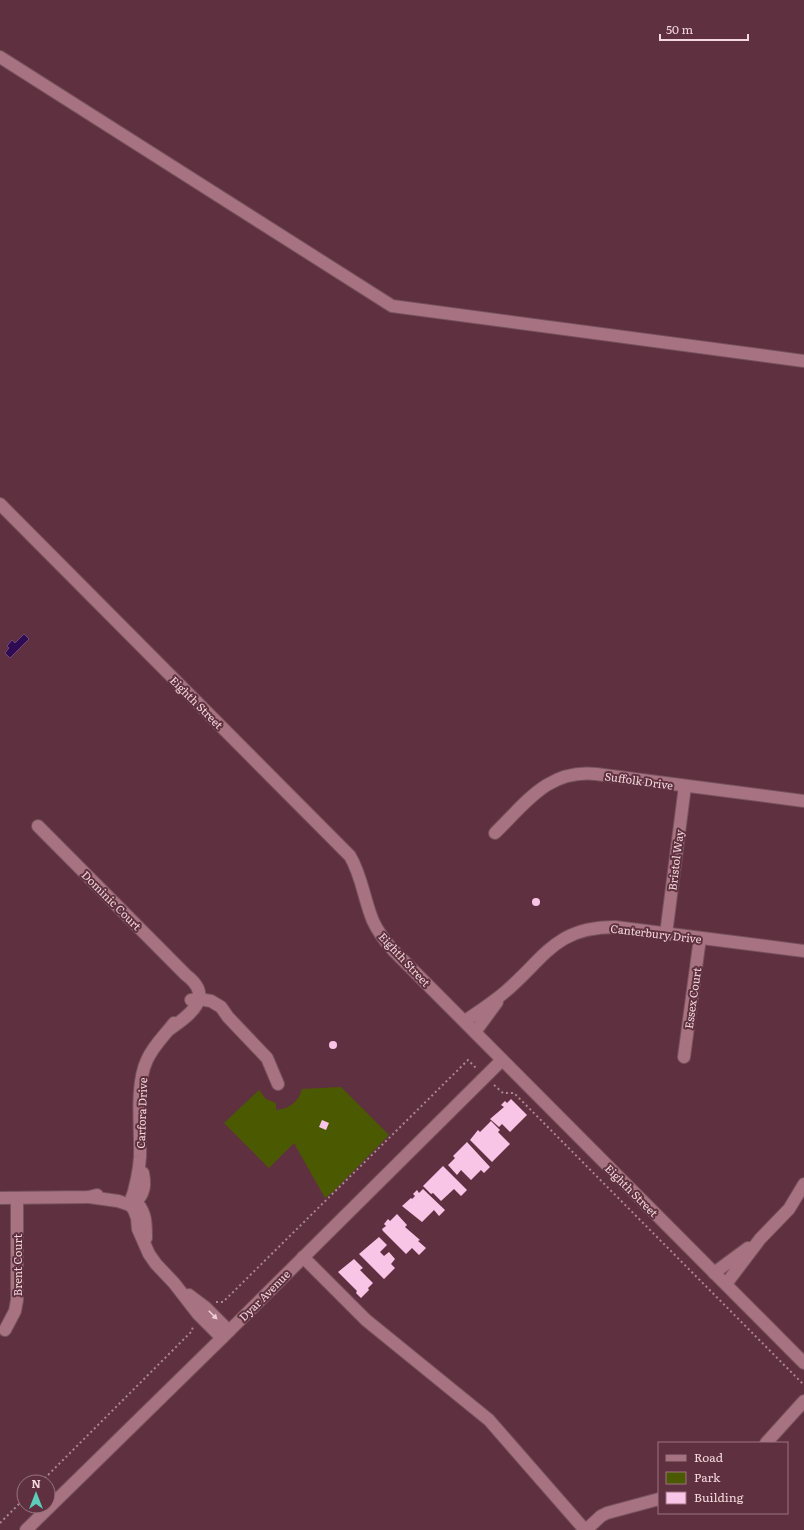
<svg xmlns="http://www.w3.org/2000/svg" width="804" height="1530" font-family="Literata,serif">
<rect width="100%" height="100%" fill="#5f3140"/>
<!-- green -->
<path fill="#4b5900" d="M 341,1087 L 389,1135 L 333,1192 L 325,1198 L 294,1143 L 269,1168 L 224,1123 L 259,1090 L 266,1099 L 276,1103 L 276,1110 C 289,1109 299,1102 302,1089 Z"/>
<!-- water -->
<polygon fill="#2f0b54" stroke="#6a487e" points="24,634 29,639 10,658 5,653 9,648 7,646 12,640 15,643"/>
<!-- building -->
<g fill="#f9c5e6">
<circle cx="536" cy="902" r="4"/>
<circle cx="333" cy="1045" r="4"/>
<polygon points="511,1099 527,1115 510,1132 502,1124 499,1127 490,1119 504,1107 501,1105 505,1101 507,1103"/>
<polygon points="322,1120 329,1123 326,1130 319,1127"/>
<polygon points="491,1121 500,1130 498,1132 510,1144 492,1162 470,1140 478,1130 480,1132"/>
<polygon points="467,1142 490,1167 484,1173 481,1170 471,1180 461,1170 457,1175 448,1165 455,1158 453,1156"/>
<polygon points="443,1166 467,1190 461,1196 454,1189 441,1201 433,1193 431,1194 423,1186"/>
<polygon points="423,1189 445,1210 439,1216 434,1210 422,1222 402,1206 411,1198 412,1199 415,1196 413,1194 417,1190 419,1193"/>
<polygon points="397,1214 407,1225 405,1227 420,1240 418,1241 426,1248 419,1255 412,1248 406,1254 383,1231 382,1229 386,1226 384,1224 388,1219 390,1221"/>
<polygon points="379,1237 387,1245 380,1252 384,1256 389,1252 395,1259 391,1264 395,1268 384,1279 359,1254"/>
<polygon points="354,1259 363,1268 360,1270 373,1283 368,1288 369,1290 361,1298 356,1293 357,1291 338,1272"/>
</g>
<g fill="none" stroke-linecap="round" stroke-linejoin="round">
<!-- minor casing -->
<g stroke="#77515e" stroke-width="14">
<g id="minor">
<polyline points="0,57 392,306 804,361"/>
<path d="M 0,504 L 350,856 C 362,876 364,900 373,921 C 378,932 385,941 393,950 L 804,1363"/>
<path d="M 38,826 L 186,975 C 215,997 190,1015 170,1029"/>
<path d="M 495,833 C 526,803 548,769 596,774 L 804,801"/>
<polyline points="666,934 685,786"/>
<polyline points="191,1000 199,999 211,1001 221,1007 228,1017 267,1058 278,1084"/>
<path d="M 465,1021 C 478,1012 492,1003 505,992 C 545,958 555,927 615,927 L 804,951"/>
<polyline points="475,1032 497,1002"/>
<polyline points="684,1057 700,938"/>
<polyline points="89,1197 118,1201 130,1205 134,1210 137,1218 138,1229 149,1254 156,1264 174,1283 198,1314 222,1338"/>
<path d="M 132,1197 C 146,1211 146,1220 146,1238"/>
<polyline points="0,1198 89,1197 97,1195"/>
<path d="M 130,1205 C 135,1189 139,1174 140,1157 C 141,1129 135,1085 147,1060 C 153,1046 165,1035 174,1023"/>
<path d="M 130,1205 C 144,1198 146,1187 143,1173"/>
<polyline points="303,1257 366,1320 489,1420 585,1530"/>
<polyline points="714,1273 748,1248"/>
<polyline points="726,1284 760,1239 789,1209 804,1184"/>
<polyline points="189,1295 205,1307 229,1331"/>
<polyline points="5,1330 15,1311 17,1300 17,1198"/>
<polyline points="766,1443 804,1401"/>
<polyline points="26,1530 222,1338 502,1060"/>
<polyline points="586,1530 601,1516 607,1513 659,1499"/>
</g>
</g>
<!-- path -->
<g stroke="#ac8793" stroke-width="2" stroke-dasharray="2 3" stroke-linecap="butt">
<polyline points="494,1085 503,1093 514,1093 804,1385"/>
<polyline points="216,1302 223,1302 468,1060 476,1068"/>
<polyline points="41,1482 192,1331 193,1325"/>
<polyline points="0,1523 24,1499"/>
</g>
<!-- minor -->
<use href="#minor" stroke="#a77383" stroke-width="12"/>
</g>
<!-- one-way arrows -->
<defs><path id="oneway-solid" d="M-6-.8H1V-3.2L6.5 0L1 3.2V.8H-6Z"/></defs>
<use fill="#eccdd6" href="#oneway-solid" transform="translate(213 1315) rotate(45)"/>
<g text-anchor="middle" dominant-baseline="central" stroke-width="4" stroke-linejoin="round" paint-order="stroke">
<!-- street labels -->
<g font-size="11" fill="#f4d7df" stroke="#5f3140">
<text transform="translate(197 702) rotate(45)">Eighth Street</text>
<text transform="translate(639 780) rotate(8)">Suffolk Drive</text>
<text transform="translate(675 860) rotate(-83)">Bristol Way</text>
<text transform="translate(112 900) rotate(45)">Dominic Court</text>
<text transform="translate(656 933) rotate(7)">Canterbury Drive</text>
<text transform="translate(405 959) rotate(47)">Eighth Street</text>
<text transform="translate(692 998) rotate(-82)">Essex Court</text>
<text transform="translate(141 1113) rotate(-88)">Carfora Drive</text>
<text transform="translate(632 1190) rotate(45)">Eighth Street</text>
<text transform="translate(17 1265) rotate(-90)">Brent Court</text>
<text transform="translate(264 1295) rotate(-45)">Dyar Avenue</text>
</g>
</g>
<!-- legend -->
<rect x="658" y="1442" width="130" height="72" fill="#5f3140" stroke="#9b7380"/>
<rect x="666" y="1455" width="20" height="6" fill="#a77383" stroke="#9b7380"/>
<text x="694" y="1462" font-size="12" fill="#f4d7df">Road</text>
<rect x="666" y="1472" width="20" height="12" fill="#4b5900" stroke="#9b7380"/>
<text x="694" y="1482" font-size="12" fill="#f4d7df">Park</text>
<rect x="666" y="1492" width="20" height="12" fill="#f9c5e6" stroke="#9b7380"/>
<text x="694" y="1502" font-size="12" fill="#f4d7df">Building</text>
<!-- north arrow -->
<g transform="translate(36 1494)"><circle r="19" fill="#5f3140" stroke="#9b7380"/>
<path d="M0-3L7 15L0 10L-7 15Z" fill="#5cceba"/>
<text y="-6" font-size="11" font-weight="bold" text-anchor="middle" fill="#f4d7df">N</text>
</g>
<!-- scale -->
<path d="M660 34v6h88v-6" fill="none" stroke="#f4d7df" stroke-width="2"/>
<text x="666" y="34" font-size="12" fill="#f4d7df" stroke="#5f3140" stroke-width="3" paint-order="stroke">50 m</text>
</svg>
